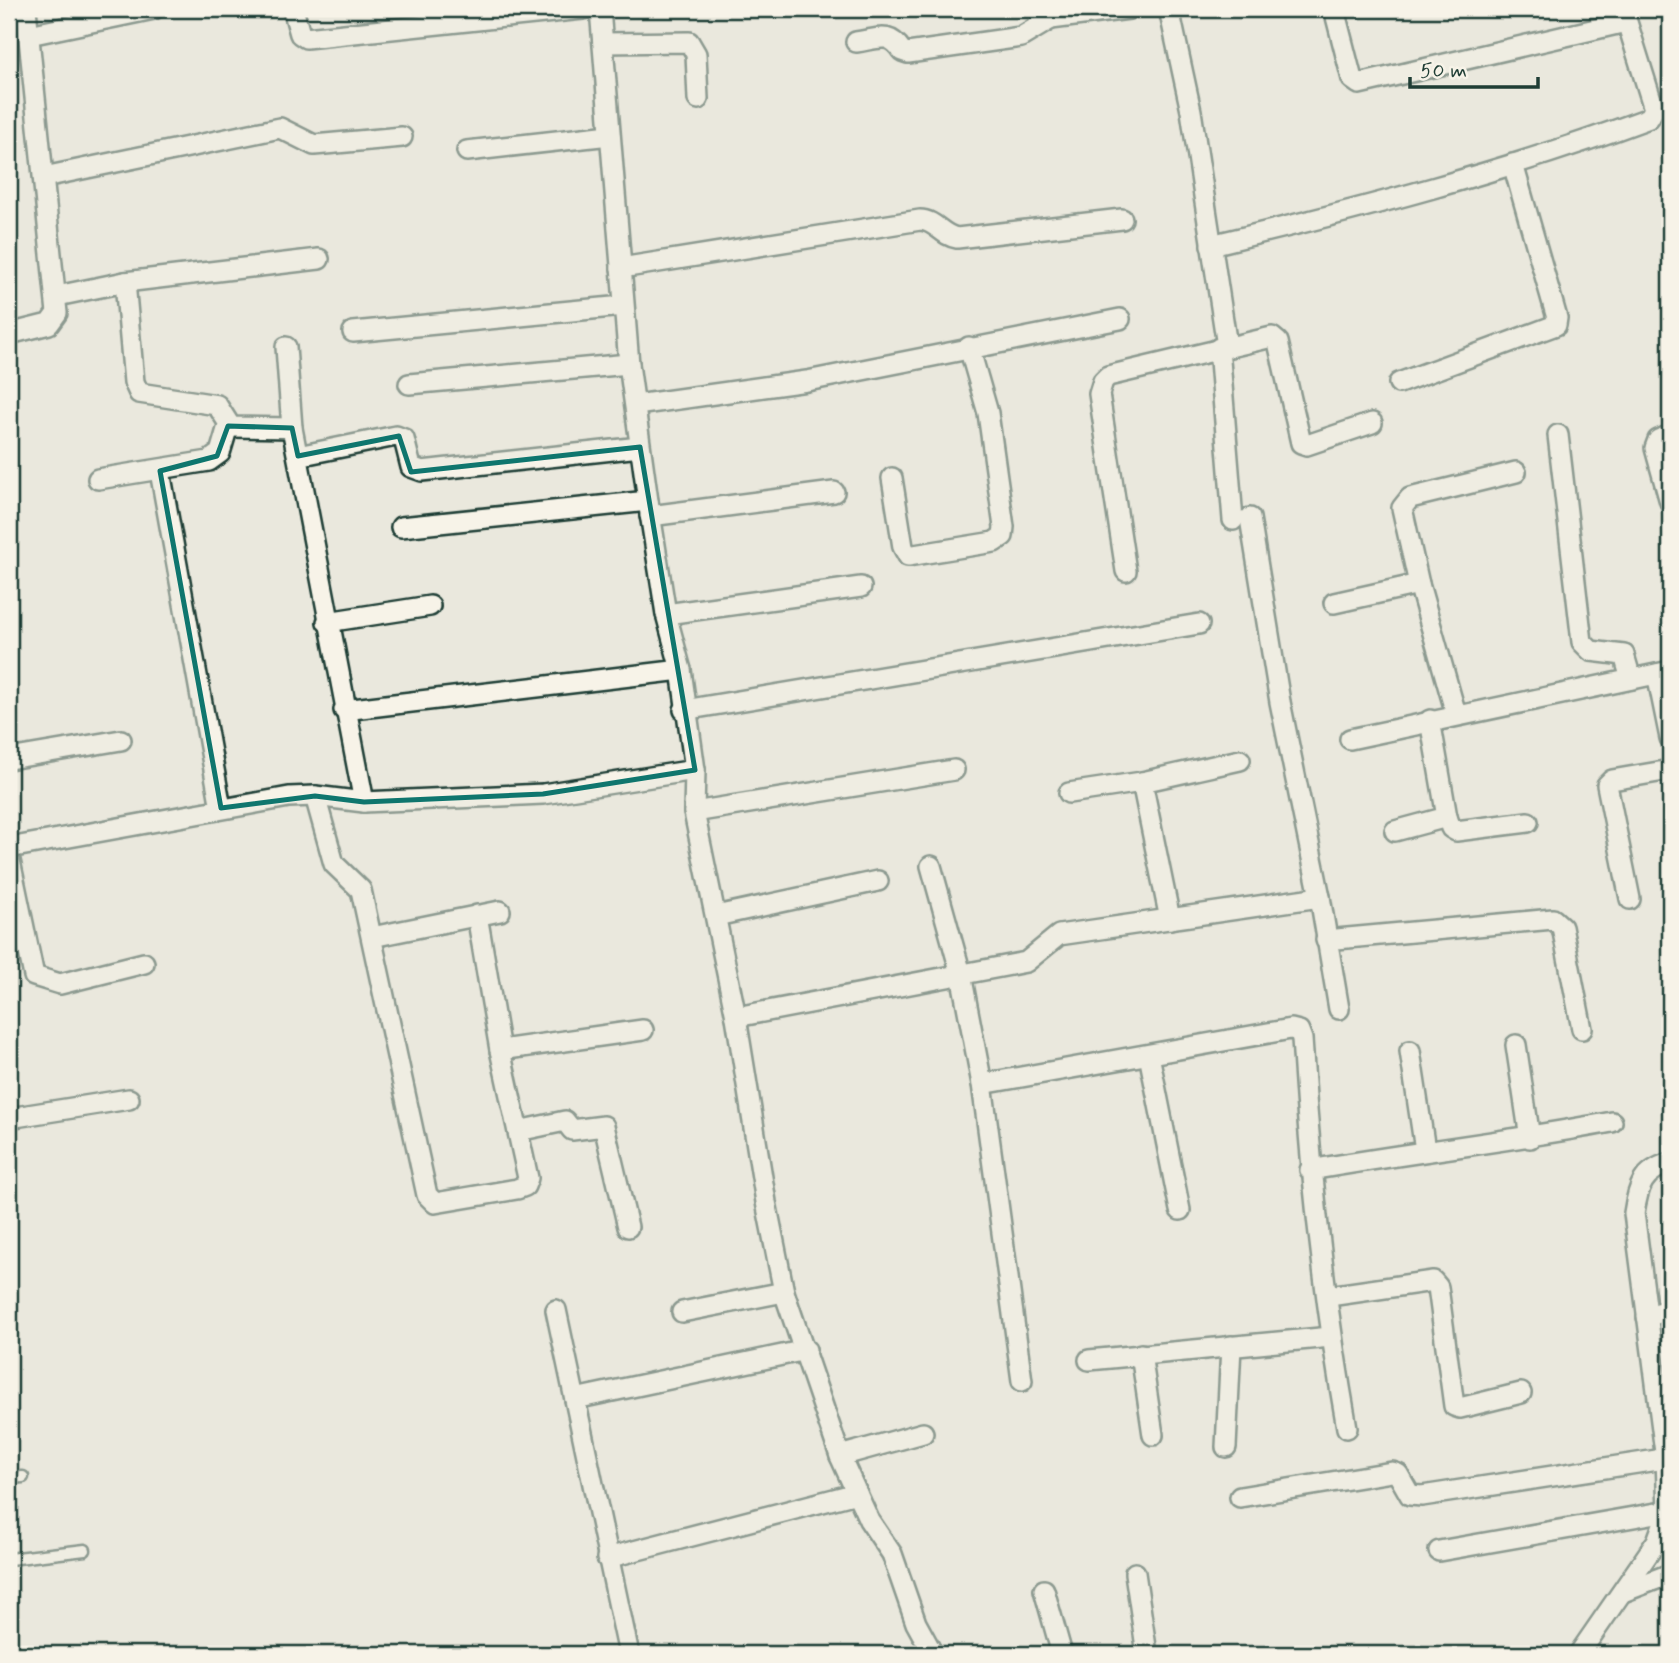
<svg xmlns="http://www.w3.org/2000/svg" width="1679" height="1663" font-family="Mynerve,sans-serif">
<rect width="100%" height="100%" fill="#eae8dd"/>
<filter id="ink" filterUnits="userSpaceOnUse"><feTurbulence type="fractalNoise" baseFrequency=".0143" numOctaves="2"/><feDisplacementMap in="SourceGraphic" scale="14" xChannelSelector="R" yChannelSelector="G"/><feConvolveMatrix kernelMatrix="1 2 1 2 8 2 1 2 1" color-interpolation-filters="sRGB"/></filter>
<g filter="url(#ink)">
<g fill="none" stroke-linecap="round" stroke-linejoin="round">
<!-- service casing -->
<g stroke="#1f3d34" stroke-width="15">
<g id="service">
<polyline points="9,1478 23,1477"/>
<polyline points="9,1559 85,1550"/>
</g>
</g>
<!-- minor casing -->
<g stroke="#1f3d34" stroke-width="24">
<g id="minor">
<polyline points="293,9 300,34 306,38 583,9"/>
<polyline points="600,9 629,364 648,501 666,614 681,670 695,770 694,812 736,1017 766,1202 784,1292 840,1456 869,1520 892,1554 916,1623 933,1654"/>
<polyline points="1049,9 1051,19 1129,9"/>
<polyline points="1169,9 1191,111 1227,346"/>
<polyline points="1334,9 1352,79 1359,84 1626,22"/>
<polyline points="29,35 154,9"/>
<path d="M 856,42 C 878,39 889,31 902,51 L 908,53 L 1021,37 L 1051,19"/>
<polyline points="603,43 689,42 696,54 698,99"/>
<polyline points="467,151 610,135"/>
<polyline points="44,177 280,128 314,145 402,137"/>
<path d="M 1211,245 C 1358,210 1507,171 1649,118 L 1654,109 L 1623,9"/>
<path d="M 621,268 L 920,220 C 935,220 942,236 957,238 L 1122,219"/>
<polyline points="125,282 134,382 139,393 217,405 231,427 292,428"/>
<polyline points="57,296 125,282 319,259"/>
<polyline points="353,332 623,306"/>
<polyline points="9,334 49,324 57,313 26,9"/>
<polyline points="286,347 292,428 364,802"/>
<polyline points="1219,348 1233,520"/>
<polyline points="1399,383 1556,325 1557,318 1513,164"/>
<polyline points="409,384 629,364"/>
<polyline points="636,405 807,381 1120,319"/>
<polyline points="1558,435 1582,642 1591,651 1624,655 1631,679"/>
<polyline points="1670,435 1658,440 1655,448 1670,502"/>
<polyline points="298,456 396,436 404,439 411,467 422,471 640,447"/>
<polyline points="160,471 221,808"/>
<polyline points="892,478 903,547 908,556 994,542 1003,536 1004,527 988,413 969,347"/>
<polyline points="98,479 209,461 220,453 228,426"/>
<polyline points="650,516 834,492"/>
<polyline points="1250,518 1280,702 1320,897 1339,1009"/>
<polyline points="401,527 648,501"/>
<polyline points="1126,571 1099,394 1103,381 1108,376 1272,337 1278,342 1301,443 1307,445 1372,423"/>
<polyline points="1334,603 1419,584"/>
<polyline points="666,614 861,587"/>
<polyline points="327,622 430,606"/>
<polyline points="1657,674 1670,738"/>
<polyline points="344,710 681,670"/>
<polyline points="684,710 1199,624"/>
<polyline points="1456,714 1419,584 1402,508 1410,498 1516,472"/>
<polyline points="1350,739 1670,671"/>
<polyline points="9,759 121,740"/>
<polyline points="1142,782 1170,919"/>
<polyline points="1069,793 1142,782 1240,760"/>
<polyline points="315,796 334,864 361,890 427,1195 435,1203 517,1189 525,1186 528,1178 500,1050 477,915"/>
<polyline points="694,812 954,770"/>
<polyline points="1447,817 1451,828 1456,831 1528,822"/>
<polyline points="1395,831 1447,817 1430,720"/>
<polyline points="9,848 289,797 315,796 364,802 543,794 695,770"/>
<polyline points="9,856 34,976 60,984 144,963"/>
<polyline points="931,866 961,974 982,1084 1022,1381"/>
<polyline points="1630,899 1607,785 1612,780 1670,770"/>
<polyline points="716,916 878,881"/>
<polyline points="372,937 500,911"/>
<polyline points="1326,940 1553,919 1562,927 1582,1029"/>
<polyline points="736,1017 1026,962 1059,935 1320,897"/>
<polyline points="1516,1045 1530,1138"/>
<polyline points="500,1050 643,1030"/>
<polyline points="1410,1051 1425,1150"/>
<polyline points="1149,1055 1180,1210"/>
<path d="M 982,1084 L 1291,1029 L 1299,1031 L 1302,1039 C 1310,1169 1324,1299 1347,1428"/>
<polyline points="9,1118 129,1099"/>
<polyline points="518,1131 565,1121 572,1130 604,1126 628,1227"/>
<path d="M 1310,1170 C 1411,1152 1512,1141 1612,1122"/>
<polyline points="1329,1296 1433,1281 1438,1287 1454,1406 1460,1408 1521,1393"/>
<polyline points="556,1310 629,1654"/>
<polyline points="682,1312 784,1292"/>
<polyline points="1647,1317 1670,1309"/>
<polyline points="1141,1354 1153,1435"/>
<polyline points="1089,1360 1331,1337"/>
<polyline points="575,1399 806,1350"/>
<polyline points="1226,1447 1231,1346"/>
<polyline points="840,1456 923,1433"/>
<polyline points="1240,1497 1392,1472 1398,1474 1410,1495 1422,1496 1670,1458"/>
<polyline points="1439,1551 1668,1511"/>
<polyline points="607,1558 857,1493"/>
<polyline points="1135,1573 1147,1654"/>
<polyline points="1044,1590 1062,1654"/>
<polyline points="1623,1592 1670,1574"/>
<path d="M 1579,1654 L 1657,1541 L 1668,1511 L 1666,1460 L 1634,1213 C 1638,1187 1642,1171 1670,1163"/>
</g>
</g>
<!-- service -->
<use href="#service" stroke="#f7f3e8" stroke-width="10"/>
<!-- minor -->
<use href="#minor" stroke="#f7f3e8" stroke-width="19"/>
</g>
</g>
<!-- marked area -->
<path d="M0 0H1679V1663H0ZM 228,426 L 292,428 L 298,456 L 399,436 L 411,472 L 640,447 L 695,770 L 543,794 L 364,802 L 315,796 L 221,808 L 160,471 L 217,456 Z" fill="#eae8dd" fill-opacity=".55" fill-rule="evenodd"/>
<path fill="none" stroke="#0f766e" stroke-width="5" stroke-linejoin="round" d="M 228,426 L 292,428 L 298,456 L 399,436 L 411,472 L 640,447 L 695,770 L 543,794 L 364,802 L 315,796 L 221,808 L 160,471 L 217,456 Z"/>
<!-- margin -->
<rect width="1679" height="1663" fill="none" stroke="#f7f3e8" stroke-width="35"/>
<rect x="18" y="18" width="1644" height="1628" fill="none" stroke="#1f3d34" stroke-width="2.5" filter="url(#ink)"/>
<!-- scale -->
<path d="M1410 77v10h128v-10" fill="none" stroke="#1f3d34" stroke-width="3.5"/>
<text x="1420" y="77" font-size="21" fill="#1f3d34" stroke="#f7f3e8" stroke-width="5" paint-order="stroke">50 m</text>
</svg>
